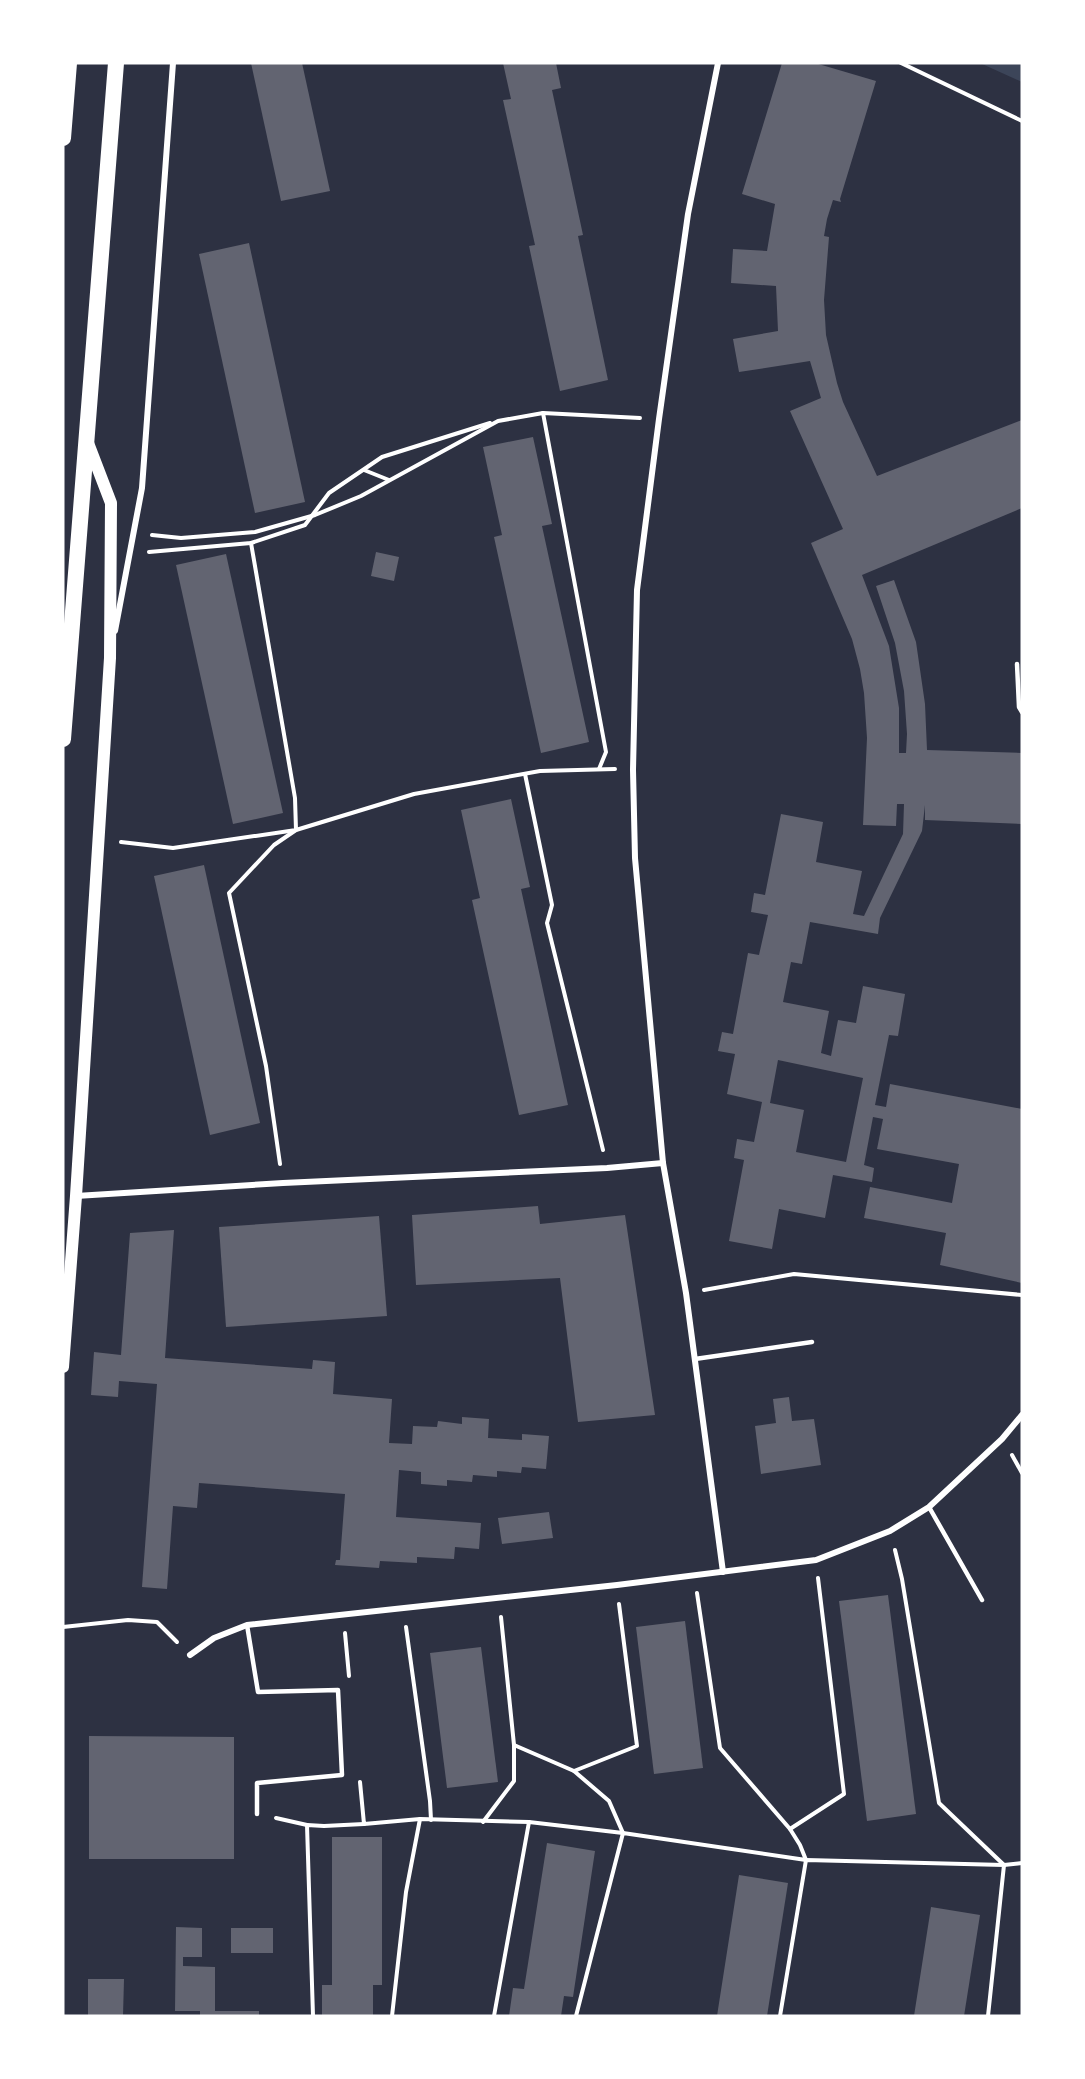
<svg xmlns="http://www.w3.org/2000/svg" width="1085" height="2079" font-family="'Source Sans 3',sans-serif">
<rect width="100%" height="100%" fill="#2d3142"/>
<!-- green -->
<polygon fill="#3c4559" points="980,63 1022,63 1022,82"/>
<!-- building -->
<g fill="#626471" fill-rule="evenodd">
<polygon points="251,63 302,63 330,191 281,201"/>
<polygon points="503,63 556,63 561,88 552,90 583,235 578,236 608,380 560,391 529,246 535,245 503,100 511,99"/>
<path d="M 782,63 L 815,63 L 876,81 L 840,199 L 841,202 L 833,200 L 827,219 L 824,236 L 829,237 L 824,300 L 826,335 L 837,383 L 843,402 L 877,476 L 1022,420 L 1022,508 L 862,575 L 889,646 L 899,708 L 899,753 L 906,753 L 907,734 L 904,691 L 895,643 L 876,586 L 894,580 L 916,642 L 925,704 L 927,750 L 1022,753 L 1022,824 L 925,820 L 925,805 L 922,831 L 880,918 L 878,934 L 810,922 L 802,964 L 791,962 L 783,1002 L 829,1011 L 821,1053 L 831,1056 L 838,1020 L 856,1023 L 863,986 L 905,994 L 898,1036 L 889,1035 L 875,1105 L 886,1107 L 890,1084 L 1022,1109 L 1022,1283 L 940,1265 L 946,1233 L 864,1218 L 870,1187 L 952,1203 L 959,1164 L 877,1149 L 883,1119 L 873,1117 L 864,1165 L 874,1168 L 872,1182 L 833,1175 L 825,1218 L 779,1209 L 772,1249 L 729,1241 L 744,1160 L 734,1158 L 737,1139 L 754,1142 L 762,1102 L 727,1094 L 735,1054 L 718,1051 L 722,1032 L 733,1034 L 748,953 L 759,955 L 768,915 L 751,912 L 754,893 L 765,895 L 781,814 L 823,822 L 816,862 L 862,871 L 853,914 L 864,916 L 903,834 L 904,804 L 897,804 L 896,826 L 863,825 L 867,738 L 864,693 L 860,669 L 852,639 L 811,543 L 843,529 L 790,411 L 821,398 L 810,361 L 739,372 L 733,339 L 778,331 L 776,286 L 731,283 L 733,249 L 767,251 L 775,204 L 742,194 ZM 778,1060 L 863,1078 L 846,1162 L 796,1152 L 804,1110 L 770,1103 Z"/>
<polygon points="249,243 305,502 255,513 199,254"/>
<polygon points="533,437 552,524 542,526 589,742 541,753 494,537 502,535 483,447"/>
<polygon points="376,552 399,557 394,581 371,576"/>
<polygon points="226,554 283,813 233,824 176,565"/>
<polygon points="511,799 530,887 521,889 568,1105 519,1115 472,900 480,898 461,810"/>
<polygon points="204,865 260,1123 210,1135 154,876"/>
<polygon points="538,1206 540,1224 625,1215 655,1415 578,1422 560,1278 416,1285 412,1215"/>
<polygon points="379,1216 387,1316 226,1327 219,1227"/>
<polygon points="174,1230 165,1358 312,1369 313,1360 335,1362 333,1394 392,1399 389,1443 412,1444 413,1426 437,1427 438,1421 462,1424 462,1417 489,1419 488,1438 522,1440 522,1434 549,1436 546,1469 522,1467 521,1473 497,1471 497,1477 473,1475 472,1482 447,1480 447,1486 421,1484 421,1472 399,1470 396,1517 481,1523 479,1549 455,1547 454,1559 417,1557 417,1563 380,1561 379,1568 335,1565 336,1560 340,1560 345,1494 199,1483 197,1508 173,1506 167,1589 142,1587 157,1384 119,1381 118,1397 91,1395 94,1352 121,1355 130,1233"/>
<polygon points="789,1397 792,1421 814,1419 821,1465 761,1474 755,1426 776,1423 773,1399"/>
<polygon points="549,1512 553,1538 502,1544 498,1518"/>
<polygon points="888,1595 916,1814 867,1821 839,1601"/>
<polygon points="685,1621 703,1768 654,1774 636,1627"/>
<polygon points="481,1647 498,1782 447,1788 430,1653"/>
<polygon points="89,1736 234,1737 234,1859 89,1859"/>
<polygon points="332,1837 382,1837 382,1985 373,1985 373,2016 322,2016 322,1985 332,1985"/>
<polygon points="547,1843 595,1851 573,1997 564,1996 561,2016 509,2016 513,1988 524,1989"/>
<polygon points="739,1875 788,1883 767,2016 717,2016"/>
<polygon points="931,1907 980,1915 964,2016 914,2016"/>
<polygon points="176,1927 202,1928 202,1957 183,1957 183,1966 215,1967 215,2011 259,2011 259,2016 200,2016 200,2011 175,2011"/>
<rect x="231" y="1928" width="42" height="25"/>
<polygon points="88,1979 124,1979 123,2016 88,2016"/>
</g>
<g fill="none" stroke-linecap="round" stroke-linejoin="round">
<!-- path -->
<g stroke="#fff" stroke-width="4">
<polyline points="901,63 1022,121"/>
<polyline points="543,413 606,752 599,769"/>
<polyline points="364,470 389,480"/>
<polyline points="152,535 181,538 255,532 315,515 361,496 498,421 543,413 640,418"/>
<polyline points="149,552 251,543 305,525 329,493 382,457 490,423"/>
<polyline points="525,774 552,905 547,923 603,1150"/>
<polyline points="121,842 173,848 296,830 295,798 251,543"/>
<polyline points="280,1164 266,1066 229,893 274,845 296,830 414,794 540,771 615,769"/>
<polyline points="704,1290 794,1274 1022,1295"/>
<polyline points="1012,1455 1022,1473"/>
<polyline points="895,1550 902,1579 939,1803 1004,1865 1022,1863"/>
<polyline points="501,1617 514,1745 574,1771"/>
<polyline points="63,1627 128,1620 157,1622 177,1642"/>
<polyline points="406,1627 430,1801 431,1820"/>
<polyline points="345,1633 349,1676"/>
<polyline points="360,1782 364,1824 420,1819 529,1822 623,1833 609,1801 574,1771 637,1746 619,1604"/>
<polyline points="276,1818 307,1825"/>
<polyline points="483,1822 514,1781 514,1745"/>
<polyline points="790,1829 844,1794 818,1578"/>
<polyline points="313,2016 307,1825 324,1826 364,1824"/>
<polyline points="392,2016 406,1892 420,1819"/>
<polyline points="494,2016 529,1822"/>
<polyline points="576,2016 623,1833 806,1860 800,1845 790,1829 720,1748 697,1593"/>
<polyline points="780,2016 806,1860 1004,1865 988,2016"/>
</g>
<!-- service -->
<g stroke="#fff" stroke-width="4.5">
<polyline points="1017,664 1019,707 1022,712"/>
<polyline points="695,1359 812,1342"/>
<polyline points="929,1507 982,1600"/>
<polyline points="247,1625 258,1692 338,1690 342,1775 257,1783 257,1814"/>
</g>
<!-- minor -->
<g stroke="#fff" stroke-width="6">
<polyline points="718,63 688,214 659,419 637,590 633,770 635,858 663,1163 686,1293 723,1572"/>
<polyline points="115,631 142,488 173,63"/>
<polyline points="76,1196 283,1183 607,1168 663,1163"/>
<polyline points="190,1655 214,1638 247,1625 617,1585 816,1560 890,1531 929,1507 1002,1439 1022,1415"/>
</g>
<!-- secondary -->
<polyline stroke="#fff" stroke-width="12" points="63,1367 76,1196 110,658 111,503 88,443"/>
<!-- trunk -->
<g stroke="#fff" stroke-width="16">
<polyline points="63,138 69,63"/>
<polyline points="63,739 116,63"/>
</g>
</g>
<!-- border -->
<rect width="1085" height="2079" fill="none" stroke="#ffffff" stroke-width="129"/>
</svg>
